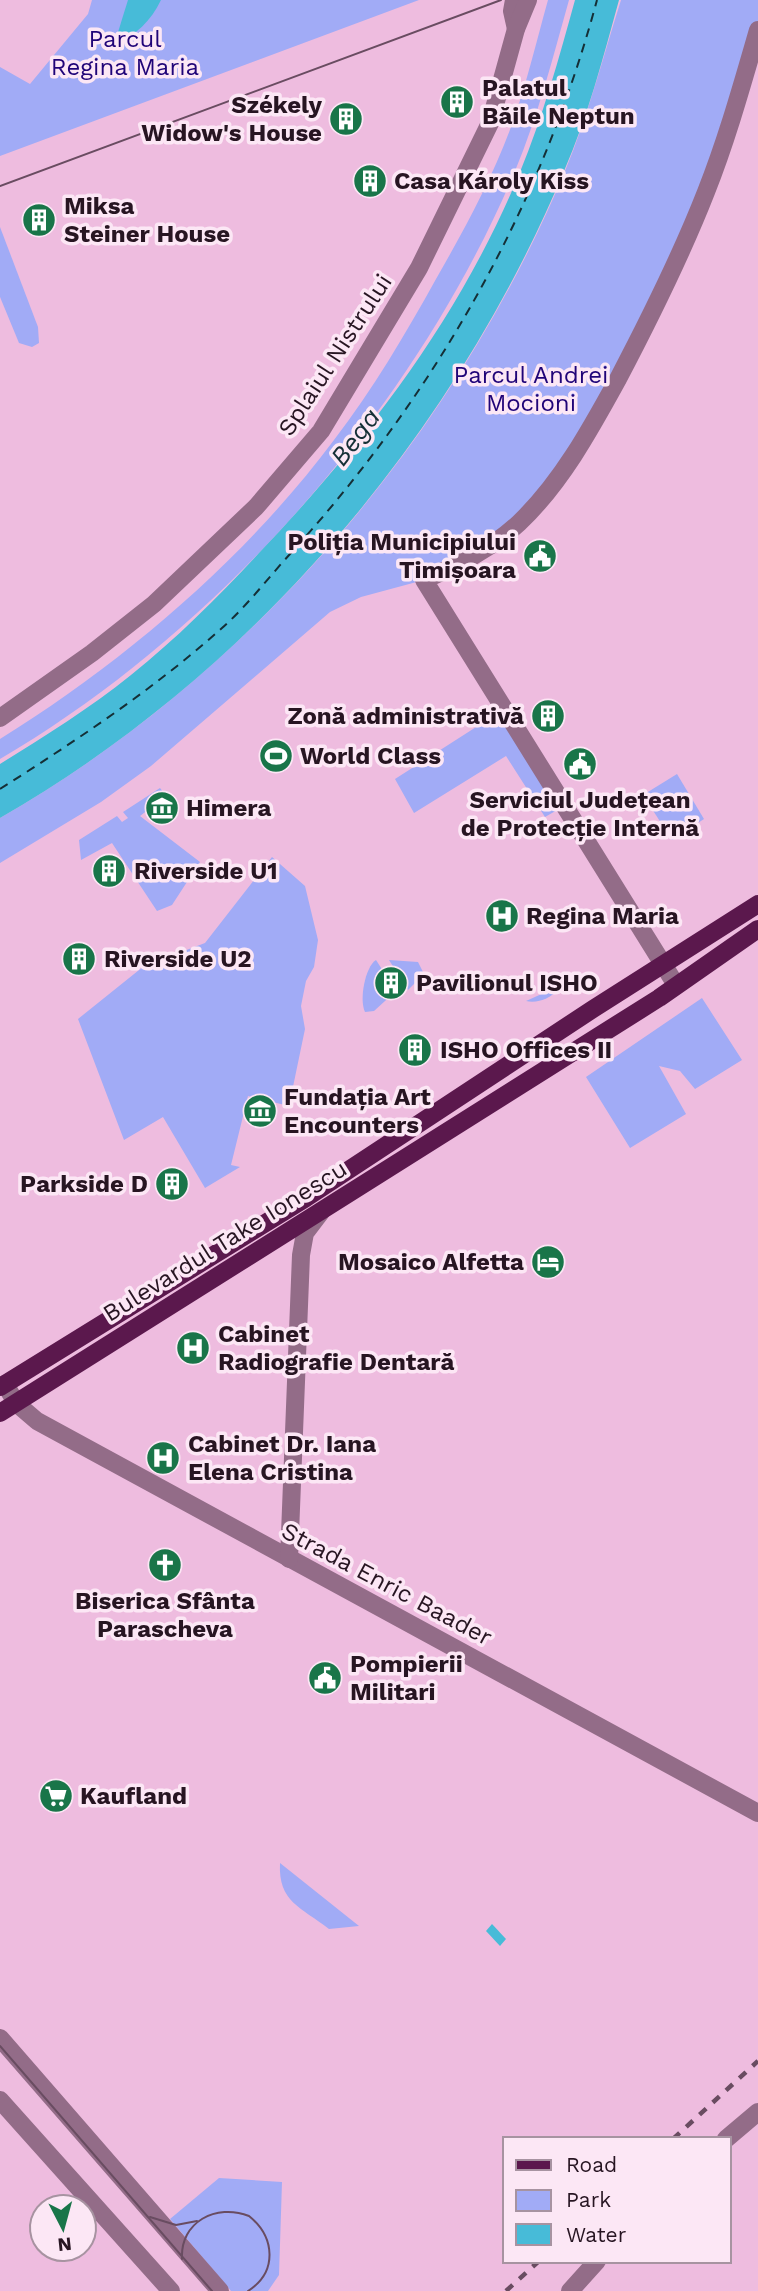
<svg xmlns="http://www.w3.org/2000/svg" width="758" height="2291" font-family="'Work Sans',sans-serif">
<rect width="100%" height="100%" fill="#eebcdf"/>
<!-- green -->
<g fill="#a1abf6">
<polygon points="92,0 419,0 0,156 0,67 30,84 88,14"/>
<path d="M 548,0 L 569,0 C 553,57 538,116 515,171 C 415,408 221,629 0,759 L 0,739 C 124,662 246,558 334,440 C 373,389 405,335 436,279 C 464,230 491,181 511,127 C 526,86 536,43 548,0 Z"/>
<path d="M 621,0 L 758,0 L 758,30 L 652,313 L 530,512 L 424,580 L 361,597 L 330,612 L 151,766 L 101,802 L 0,863 L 0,818 C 250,675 454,437 565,171 C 588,116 603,57 621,0 Z"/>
<polygon points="0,227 38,327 39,343 32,347 19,343 0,297"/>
<polygon points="498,713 559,809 545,817 506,756 414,813 395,779"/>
<polygon points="677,774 704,819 672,840 643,795"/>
<polygon points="160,788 166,796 140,816 200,862 172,905 157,911 112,843 81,860 79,840 117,816 122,822 128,818 123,812"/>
<polygon points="272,857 305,886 318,940 314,967 306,981 301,1006 305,1029 289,1106 248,1096 231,1165 240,1167 205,1188 163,1117 124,1140 78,1019 144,966 205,943"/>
<path d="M 376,960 L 396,991 L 374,1011 L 365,1012 C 359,1000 365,967 376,960 Z"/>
<polygon points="389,960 418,962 424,974 408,990"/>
<path d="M 555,988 L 559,989 C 551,998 537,1004 526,1001 Z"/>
<polygon points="702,998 742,1060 695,1089 680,1071 659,1066 686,1114 630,1148 586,1077"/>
<path d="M 280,1863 L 359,1926 L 329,1929 C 301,1907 278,1902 280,1863 Z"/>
<polygon points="219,2178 282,2182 279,2275 268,2291 231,2291 170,2219"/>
</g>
<!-- water -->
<g fill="#47bbd8">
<path d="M 128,0 L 161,0 C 151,21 136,35 114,45 Z"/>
<path d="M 575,0 L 619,0 C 603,58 588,116 564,171 C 453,437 250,675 0,818 L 0,764 C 45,736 90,708 131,675 C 177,638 218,597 258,554 C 365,442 461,316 520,172 C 543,116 559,58 575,0 Z"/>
<polygon points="492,1924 506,1939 500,1946 486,1931"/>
</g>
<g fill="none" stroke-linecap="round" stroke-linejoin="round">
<!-- ferry -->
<path stroke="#152f36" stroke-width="2" stroke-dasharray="9 7" stroke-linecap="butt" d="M 0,789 C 77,740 154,689 222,628 C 247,606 268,578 290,554 C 435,395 541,208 597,0"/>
<!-- minor -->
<g stroke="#936c88" stroke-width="18">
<polyline points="514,0 512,11 516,29"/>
<polyline points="0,718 92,653 154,604 256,507 321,431 419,268 490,123 516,29 528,0"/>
<path d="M 676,985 L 424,580 C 458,565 491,549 519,523 C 561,483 590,430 618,379 C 650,318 681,256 706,192 C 727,139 742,85 758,30"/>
<polyline points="5,1384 16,1403 37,1421 758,1813"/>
<polyline points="289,1559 301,1255 305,1233 321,1212"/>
<polyline points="0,2038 220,2291"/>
<polyline points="0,2100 171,2291"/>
<polyline points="726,2139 758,2112"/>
<polyline points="570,2291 597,2261"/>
</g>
<!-- major -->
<g stroke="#5b184d" stroke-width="18">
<polyline points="0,1387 306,1198 593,1009 758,904"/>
<polyline points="0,1413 659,998 758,929"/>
</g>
<!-- tram -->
<g stroke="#694c61" stroke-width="2">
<polyline points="0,186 501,0"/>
<polyline points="0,2046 212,2291"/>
<polyline points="150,2217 176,2225 197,2221"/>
<path d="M 182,2259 C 180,2222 216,2203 249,2216 C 275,2237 278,2272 248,2291"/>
</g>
<!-- rail -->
<g stroke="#694c61" stroke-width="4.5" stroke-dasharray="9 9" stroke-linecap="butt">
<polyline points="673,2139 758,2061"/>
<polyline points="506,2291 539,2261"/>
</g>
</g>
<!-- icons -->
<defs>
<g id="building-disc" transform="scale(1.75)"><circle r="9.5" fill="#197549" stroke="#fce7f5"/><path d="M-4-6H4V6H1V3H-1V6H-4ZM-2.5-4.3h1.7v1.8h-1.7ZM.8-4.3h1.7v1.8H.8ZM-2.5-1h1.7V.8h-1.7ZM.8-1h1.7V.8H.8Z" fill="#fff"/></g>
<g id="civic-disc" transform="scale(1.75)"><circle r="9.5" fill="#197549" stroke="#fce7f5"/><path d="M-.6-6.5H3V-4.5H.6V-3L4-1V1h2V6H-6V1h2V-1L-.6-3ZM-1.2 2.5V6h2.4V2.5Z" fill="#fff"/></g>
<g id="stadium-disc" transform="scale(1.75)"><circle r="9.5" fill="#197549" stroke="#fce7f5"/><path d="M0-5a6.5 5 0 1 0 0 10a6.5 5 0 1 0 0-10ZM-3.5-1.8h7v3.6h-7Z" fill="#fff"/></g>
<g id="museum-disc" transform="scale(1.75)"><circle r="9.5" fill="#197549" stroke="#fce7f5"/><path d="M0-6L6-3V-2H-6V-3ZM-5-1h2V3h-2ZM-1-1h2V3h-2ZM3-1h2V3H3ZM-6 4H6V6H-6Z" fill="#fff"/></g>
<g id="hospital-disc" transform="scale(1.75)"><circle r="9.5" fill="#197549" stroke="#fce7f5"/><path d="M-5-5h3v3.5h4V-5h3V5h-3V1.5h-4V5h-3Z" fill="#fff"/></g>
<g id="hotel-disc" transform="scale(1.75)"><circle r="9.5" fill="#197549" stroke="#fce7f5"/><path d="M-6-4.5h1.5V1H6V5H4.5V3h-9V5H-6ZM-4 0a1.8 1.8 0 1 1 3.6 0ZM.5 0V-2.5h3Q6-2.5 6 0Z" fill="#fff"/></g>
<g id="church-disc" transform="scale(1.75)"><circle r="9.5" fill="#197549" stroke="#fce7f5"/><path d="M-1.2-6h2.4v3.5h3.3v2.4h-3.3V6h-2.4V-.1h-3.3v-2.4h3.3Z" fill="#fff"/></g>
<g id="supermarket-disc" transform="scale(1.75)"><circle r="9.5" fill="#197549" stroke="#fce7f5"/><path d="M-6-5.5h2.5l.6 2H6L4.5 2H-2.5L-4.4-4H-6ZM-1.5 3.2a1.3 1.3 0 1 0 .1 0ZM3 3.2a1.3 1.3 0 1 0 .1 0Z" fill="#fff"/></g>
</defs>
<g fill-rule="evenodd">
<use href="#building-disc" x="457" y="102"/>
<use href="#building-disc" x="346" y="119"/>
<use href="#building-disc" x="370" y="181"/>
<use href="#building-disc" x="39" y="220"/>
<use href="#civic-disc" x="540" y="556"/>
<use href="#building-disc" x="548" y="716"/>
<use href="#stadium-disc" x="276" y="756"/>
<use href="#civic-disc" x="580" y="764"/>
<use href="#museum-disc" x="162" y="808"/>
<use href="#building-disc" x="109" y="871"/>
<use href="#hospital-disc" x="502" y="916"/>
<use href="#building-disc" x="79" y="959"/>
<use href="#building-disc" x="391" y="983"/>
<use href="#building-disc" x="415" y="1050"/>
<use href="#museum-disc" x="260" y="1111"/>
<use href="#building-disc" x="172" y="1184"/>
<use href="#hotel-disc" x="548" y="1262"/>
<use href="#hospital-disc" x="193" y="1348"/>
<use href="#hospital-disc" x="163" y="1458"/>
<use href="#church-disc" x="165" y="1565"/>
<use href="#civic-disc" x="325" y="1678"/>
<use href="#supermarket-disc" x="56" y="1796"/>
</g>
<g text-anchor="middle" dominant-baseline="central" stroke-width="7" stroke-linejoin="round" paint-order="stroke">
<!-- park labels -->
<g font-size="24" fill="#200478" stroke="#fce7f5">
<text x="125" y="39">Parcul<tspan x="125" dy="28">Regina Maria</tspan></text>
<text x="531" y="375">Parcul Andrei<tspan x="531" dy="28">Mocioni</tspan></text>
</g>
<!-- poi labels -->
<g font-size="24" font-weight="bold" fill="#271522" stroke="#fce7f5" text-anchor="start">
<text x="482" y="88">Palatul<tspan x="482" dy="28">Băile Neptun</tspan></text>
<text x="322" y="105" text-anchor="end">Székely<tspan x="322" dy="28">Widow's House</tspan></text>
<text x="394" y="181">Casa Károly Kiss</text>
<text x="64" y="206">Miksa<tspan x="64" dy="28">Steiner House</tspan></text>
<text x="516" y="542" text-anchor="end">Poliția Municipiului<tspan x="516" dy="28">Timișoara</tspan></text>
<text x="524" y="716" text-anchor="end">Zonă administrativă</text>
<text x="300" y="756">World Class</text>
<text x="580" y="800" text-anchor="middle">Serviciul Județean<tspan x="580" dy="28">de Protecție Internă</tspan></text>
<text x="186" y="808">Himera</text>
<text x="134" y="871">Riverside U1</text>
<text x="526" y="916">Regina Maria</text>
<text x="104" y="959">Riverside U2</text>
<text x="416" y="983">Pavilionul ISHO</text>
<text x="440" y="1050">ISHO Offices II</text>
<text x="284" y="1097">Fundația Art<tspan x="284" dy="28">Encounters</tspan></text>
<text x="148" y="1184" text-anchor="end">Parkside D</text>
<text x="524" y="1262" text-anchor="end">Mosaico Alfetta</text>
<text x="218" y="1334">Cabinet<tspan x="218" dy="28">Radiografie Dentară</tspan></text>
<text x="188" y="1444">Cabinet Dr. Iana<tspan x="188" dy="28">Elena Cristina</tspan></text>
<text x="165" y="1601" text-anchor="middle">Biserica Sfânta<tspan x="165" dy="28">Parascheva</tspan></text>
<text x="350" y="1664">Pompierii<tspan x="350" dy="28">Militari</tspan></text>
<text x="80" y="1796">Kaufland</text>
</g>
<!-- street labels -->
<g font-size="24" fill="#271522" stroke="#fce7f5">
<text transform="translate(335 355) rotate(-57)">Splaiul Nistrului</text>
<text transform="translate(225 1241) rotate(-32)">Bulevardul Take Ionescu</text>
<text transform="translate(387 1584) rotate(28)">Strada Enric Baader</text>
</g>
<!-- water labels -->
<g font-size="26" font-style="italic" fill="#152f36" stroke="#fce7f5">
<text transform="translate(355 437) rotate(-53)">Bega</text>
</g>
</g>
<!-- legend -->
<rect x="503" y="2137" width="228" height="126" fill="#fce7f5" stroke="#a793a1" stroke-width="2"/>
<rect x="516" y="2160" width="35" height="10" fill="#5b184d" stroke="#a793a1" stroke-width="2"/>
<text x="566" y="2172" font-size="21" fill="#271522">Road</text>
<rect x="516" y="2190" width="35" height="21" fill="#a1abf6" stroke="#a793a1" stroke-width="2"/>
<text x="566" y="2207" font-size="21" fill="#271522">Park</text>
<rect x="516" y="2224" width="35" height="21" fill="#47bbd8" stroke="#a793a1" stroke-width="2"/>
<text x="566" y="2242" font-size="21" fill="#271522">Water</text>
<!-- north arrow -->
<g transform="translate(63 2228) rotate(174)"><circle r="33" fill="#fce7f5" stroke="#a793a1" stroke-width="2"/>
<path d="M0-5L12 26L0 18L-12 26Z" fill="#197549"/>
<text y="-10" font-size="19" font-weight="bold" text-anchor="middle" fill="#271522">N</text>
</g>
</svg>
